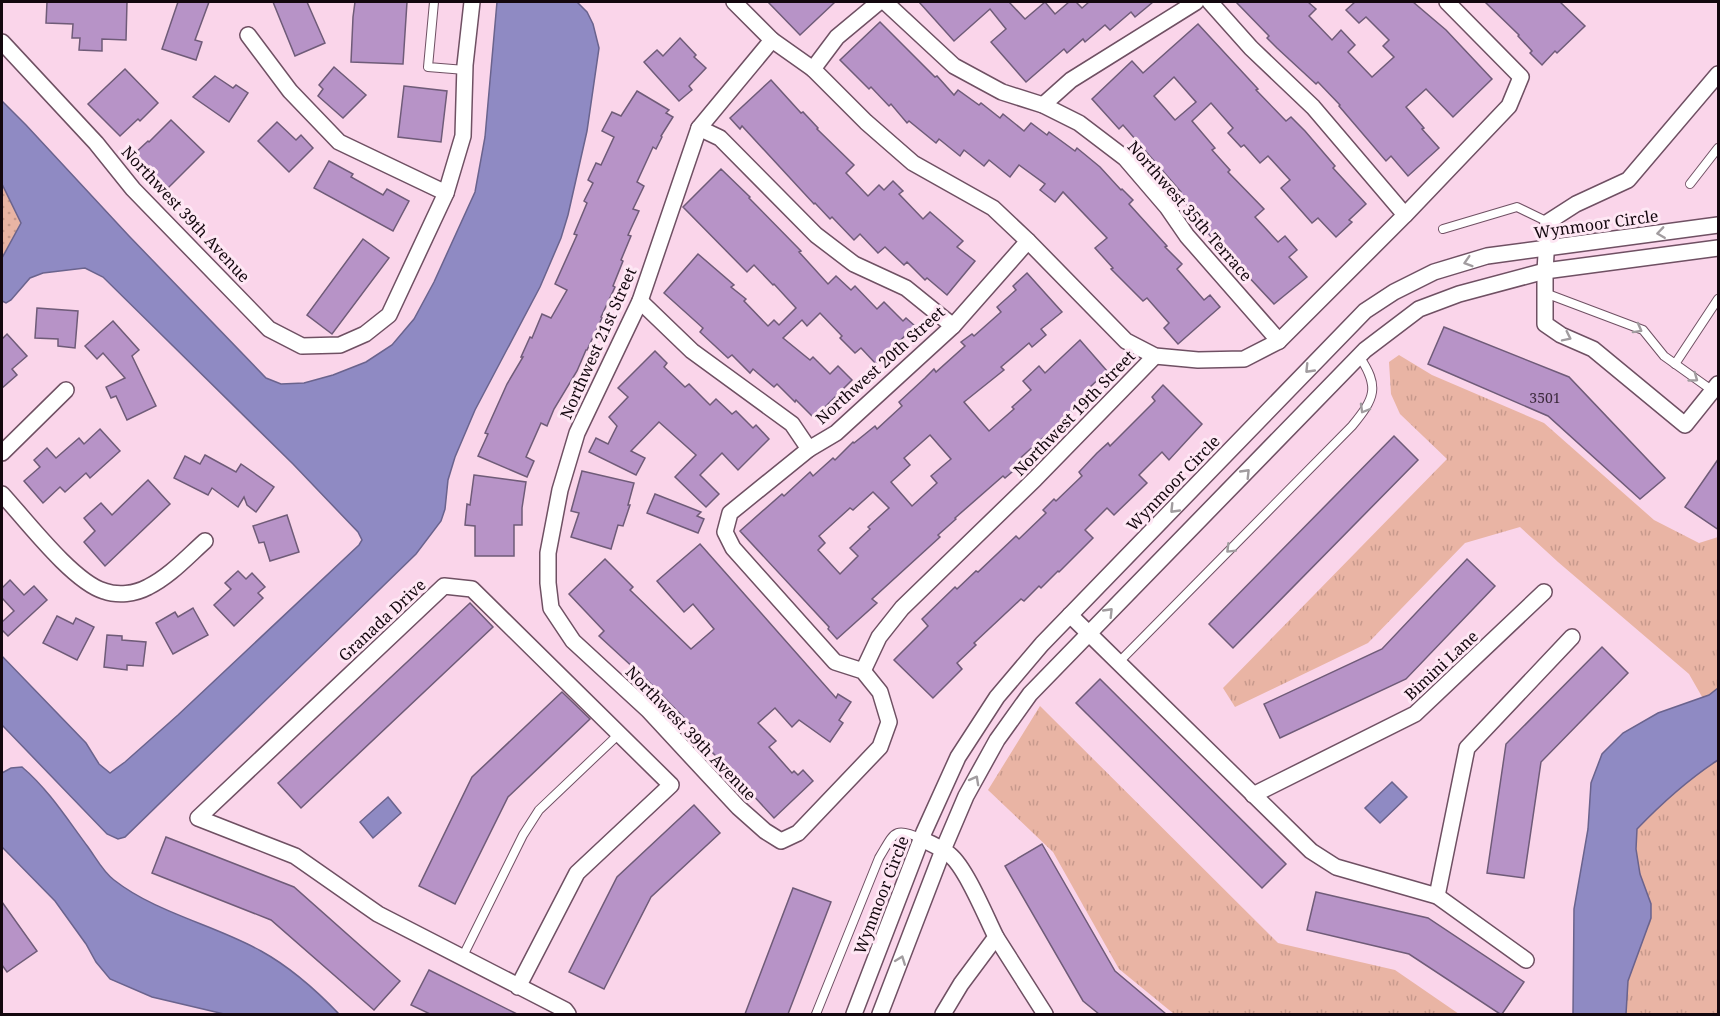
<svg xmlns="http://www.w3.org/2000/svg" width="1720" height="1016" font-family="'Noto Serif',serif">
<defs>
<pattern id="grass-tufts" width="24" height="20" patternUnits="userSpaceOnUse" patternTransform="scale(1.5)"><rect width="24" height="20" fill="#e9b4a4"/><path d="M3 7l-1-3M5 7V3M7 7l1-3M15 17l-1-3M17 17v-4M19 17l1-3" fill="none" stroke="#c7998c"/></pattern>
<pattern id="park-dots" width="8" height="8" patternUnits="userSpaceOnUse" patternTransform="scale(1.5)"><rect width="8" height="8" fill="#e9b4a4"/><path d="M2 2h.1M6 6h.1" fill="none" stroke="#c7998c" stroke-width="1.8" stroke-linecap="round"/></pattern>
</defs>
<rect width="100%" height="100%" fill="#fad5ea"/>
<!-- grass -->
<g fill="url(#grass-tufts)">
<polygon points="1399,355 1432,375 1544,423 1654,520 1699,543 1718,537 1718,1014 1594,1014 1604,813 1709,709 1689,674 1558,562 1520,527 1465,543 1368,643 1235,707 1223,688 1447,459 1400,414 1391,394 1389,362"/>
<polygon points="1040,706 1278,943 1395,970 1459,1014 1174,1014 1119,969 1053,852 988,790"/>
</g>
<!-- park -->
<polygon fill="url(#park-dots)" points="2,184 21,223 2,258"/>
<!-- water -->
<g fill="#8f8ac3" stroke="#6a638d" stroke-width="1.5">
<polygon points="497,2 577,2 587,12 593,24 599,48 587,131 568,215 561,238 540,287 475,410 455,457 448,480 445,509 441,521 416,554 125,837 118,839 107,834 2,725 2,656 86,743 99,764 110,773 125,762 178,715 359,545 362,540 358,532 293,464 103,277 85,268 43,273 30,278 11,300 6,303 2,301 2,258 21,223 2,184 2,101 26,125 129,236 266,378 281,384 304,383 333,375 366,362 392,345 414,319 434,282 475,192 485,137"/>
<path d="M 1718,688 L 1718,760 C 1689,779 1662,803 1637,829 L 1636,849 L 1640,874 L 1651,904 L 1651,918 L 1628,981 L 1626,1014 L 1573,1014 L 1574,909 L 1588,829 L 1591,783 L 1602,754 L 1623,733 L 1658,713 L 1709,695 Z"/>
<path d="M 22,767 C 49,790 67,819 88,847 C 96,858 103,872 114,880 C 156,913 215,925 261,951 C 290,967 317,991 339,1014 L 224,1014 L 152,997 L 110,979 L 96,962 L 86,944 L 55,901 L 2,847 L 2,773 L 11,768 Z"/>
<polygon points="1392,782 1407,797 1380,823 1365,808"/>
<polygon points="388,797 401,813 373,838 360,822"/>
</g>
<!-- building -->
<g fill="#b793c7" stroke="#6f5b78" stroke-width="1.5" fill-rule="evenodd">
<polygon points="47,2 127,2 126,40 102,39 102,51 79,50 80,38 72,38 73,24 46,23"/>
<polygon points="178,2 209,2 195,40 202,42 196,60 162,49"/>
<polygon points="273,2 307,2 325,43 295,56"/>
<polygon points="355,2 407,2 403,64 351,62 353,17"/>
<polygon points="768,2 835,2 800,35"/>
<polygon points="919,2 1009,2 1025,19 1045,2 1055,14 1069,2 1076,2 1082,8 1089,2 1153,2 1135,17 1131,12 1110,30 1105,25 1085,42 1083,39 1067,53 1064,49 1026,82 991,42 1006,29 990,9 954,41"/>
<polygon points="1236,2 1308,2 1316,9 1309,16 1332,40 1341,30 1355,45 1348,52 1372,77 1394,57 1383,46 1389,40 1366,17 1359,23 1346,10 1355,2 1413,2 1446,30 1492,79 1453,117 1426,89 1406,107 1424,128 1422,129 1439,148 1408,176 1391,156 1386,161 1339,106 1340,105 1318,82 1316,84 1277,48 1267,38 1269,36"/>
<polygon points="1485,2 1560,2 1585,26 1557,53 1555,51 1542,65 1530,53 1532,51 1518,36 1519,35"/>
<polygon points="880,22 935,77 937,76 954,95 958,90 979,105 981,103 1000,118 1003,114 1024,131 1031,123 1047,135 1049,132 1075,151 1077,148 1100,167 1121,190 1122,189 1133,200 1129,204 1167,246 1165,247 1182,264 1177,269 1204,300 1210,295 1220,307 1178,344 1164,328 1169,323 1147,298 1143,301 1111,269 1113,268 1095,248 1107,238 1063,192 1055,202 1040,190 1045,184 1019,165 1010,177 989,160 984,166 964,150 960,156 939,139 936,143 909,121 907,123 891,104 889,106 871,87 869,89 840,60"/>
<path d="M 1198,24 L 1258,89 L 1256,90 L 1286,121 L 1291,117 L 1305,131 L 1335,166 L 1333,168 L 1366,204 L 1349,220 L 1352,222 L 1336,237 L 1318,218 L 1312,223 L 1281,188 L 1290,180 L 1268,156 L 1260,163 L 1244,145 L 1241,147 L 1228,133 L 1233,128 L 1211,103 L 1192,121 L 1215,148 L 1212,150 L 1230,170 L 1228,172 L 1264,209 L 1255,217 L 1278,242 L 1285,236 L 1297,250 L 1289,257 L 1307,277 L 1274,304 L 1212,238 L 1194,216 L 1196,215 L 1178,195 L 1181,192 L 1123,125 L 1119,129 L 1092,99 L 1132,61 L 1143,73 ZM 1174,77 L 1196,102 L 1175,120 L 1154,96 Z"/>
<polygon points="680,38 696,55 694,57 706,68 689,86 692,90 679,101 644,62 657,50 663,56"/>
<polygon points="334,67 366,95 343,118 318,96 323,89 319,85"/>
<polygon points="125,69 158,103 140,121 138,119 120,136 88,104"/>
<polygon points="215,76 233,88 236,85 248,93 229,122 193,97"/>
<polygon points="771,80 801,113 803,112 818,128 817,129 854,165 846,173 868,196 879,185 884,190 893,181 903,191 899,194 923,219 930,212 963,241 957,247 975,261 947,295 927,278 925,280 907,262 904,265 885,247 878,253 860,234 854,240 832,217 830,219 815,203 814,204 742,126 740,129 730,118"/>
<polygon points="404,86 447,91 441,142 398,137"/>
<polygon points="637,91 669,110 666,113 673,117 661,136 662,137 656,149 653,147 637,182 644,186 633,209 639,211 628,235 631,236 621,260 623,261 613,286 615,287 601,317 602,318 587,350 586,350 577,371 554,409 547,426 541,423 526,457 534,461 527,477 478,456 488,434 485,433 507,384 523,357 521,357 530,337 532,338 542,314 551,318 567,290 555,284 577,235 574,234 587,203 584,201 593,183 588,180 596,163 601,165 614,137 602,131 612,112 621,116"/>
<polygon points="171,120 204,152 166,190 132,156 148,141 149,142"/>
<polygon points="277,122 296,140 301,135 313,148 289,172 258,141"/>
<polygon points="329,161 353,174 351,177 383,195 387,189 409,201 393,231 314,188"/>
<polygon points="721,169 750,197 749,198 801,251 799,252 828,284 836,276 851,290 855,286 877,309 884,302 903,321 906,318 915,326 876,364 861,348 855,353 840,338 842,336 820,313 807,326 802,320 783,338 810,360 813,357 830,374 838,366 852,380 814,418 796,400 795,402 777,384 774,387 753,369 750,373 732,355 728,358 700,332 703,328 664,293 698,254 734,285 731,287 746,299 744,301 768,326 774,320 779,325 796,308 774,284 773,285 754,265 747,272 683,207"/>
<polygon points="363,239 389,258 332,334 307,315"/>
<path d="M 1027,273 L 1062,312 L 1041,329 L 1046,335 L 1032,347 L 1029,343 L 1001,367 L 1004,370 L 964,402 L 989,431 L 1014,409 L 1012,407 L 1031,390 L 1023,381 L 1039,366 L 1045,373 L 1080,340 L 1107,371 L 1088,389 L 1091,392 L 1075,406 L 1076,408 L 1016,462 L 1019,466 L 1005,478 L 1003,476 L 955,518 L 956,519 L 938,535 L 940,537 L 872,599 L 877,603 L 837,639 L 828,629 L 829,627 L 740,531 L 782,494 L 784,496 L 810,472 L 813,476 L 833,458 L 835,460 L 853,442 L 854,443 L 875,426 L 877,429 L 902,406 L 899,402 L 925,378 L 934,369 L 936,372 L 965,346 L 961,342 L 972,334 L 974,336 L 1001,312 L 997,307 L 1016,290 L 1013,286 ZM 930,435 L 951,459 L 931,476 L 937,483 L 912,506 L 891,482 L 910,465 L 904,458 ZM 873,492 L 889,508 L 868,527 L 870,529 L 850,548 L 858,556 L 840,574 L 818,550 L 825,543 L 819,536 L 850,508 L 853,510 Z"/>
<polygon points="37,308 78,311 75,348 58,346 58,339 35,338"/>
<polygon points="113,321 139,350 132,356 156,406 127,420 116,396 111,398 106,387 125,378 103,353 97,359 85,346"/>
<polygon points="1444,327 1569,377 1665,478 1640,499 1548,416 1428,364"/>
<polygon points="7,334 27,356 12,369 17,375 2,388 2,339"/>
<polygon points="655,351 667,363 664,367 685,387 689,384 710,405 716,399 732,414 736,411 753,428 756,425 769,439 738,470 722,453 700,475 719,494 706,507 675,477 696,455 659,422 631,451 645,458 636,475 589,452 596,438 608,444 617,426 609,417 628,397 618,388"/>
<polygon points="1163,385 1202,424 1169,460 1162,452 1139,475 1147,483 1114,515 1107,508 1085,530 1093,538 1059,572 1058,571 1041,588 1039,586 1024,601 1021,599 974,643 976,645 957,663 962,669 933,698 894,660 928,626 922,619 955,587 957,589 976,571 978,572 1016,536 1019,539 1046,513 1043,510 1054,499 1056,501 1082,476 1079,472 1097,453 1108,443 1110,446 1155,401 1152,397"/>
<polygon points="100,429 120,451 90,478 86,473 65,492 60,487 43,503 24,481 40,467 34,460 47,448 56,458 79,438 84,444"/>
<polygon points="1394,436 1418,460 1233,648 1209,624"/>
<polygon points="205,455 236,472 241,464 274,487 256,512 247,505 244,497 238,507 212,488 208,495 174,478 185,456 200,464"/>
<polygon points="1719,458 1719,530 1685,507"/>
<polygon points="582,471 634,483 628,505 630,505 623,526 618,525 611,549 571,537 579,513 571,511"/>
<polygon points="474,475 526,482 522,508 522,525 514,525 514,556 475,556 475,526 465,525 467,504 470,505"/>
<polygon points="148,480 170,504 105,566 84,542 95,531 84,518 101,503 112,515"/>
<polygon points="655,494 701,512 697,516 704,519 698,533 647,513"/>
<polygon points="287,515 299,552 270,561 264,542 259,543 253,526"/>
<polygon points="700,544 836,698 838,694 851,702 839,720 843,723 830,742 799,720 792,727 775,708 758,723 776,741 769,747 792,773 794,771 798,775 803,770 813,781 774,818 738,779 710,750 711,749 693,729 694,728 649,682 599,636 604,631 569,594 605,559 633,587 630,590 691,649 714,629 693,604 684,612 657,581"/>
<polygon points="1467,559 1495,586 1406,679 1280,738 1264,704 1382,649"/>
<polygon points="238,571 246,579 252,573 265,587 258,593 263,598 234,626 214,605 231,589 225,583"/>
<polygon points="10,580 24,595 34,586 47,600 8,636 2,630 2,622 14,611 2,598 2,588"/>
<polygon points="470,603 493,627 301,808 278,783"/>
<polygon points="193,608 208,635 173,654 156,623 175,612 178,617"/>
<polygon points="57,616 73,624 76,618 94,627 77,660 43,643"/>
<polygon points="107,635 122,636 122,640 146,642 143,666 127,665 127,670 104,667"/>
<polygon points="1602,647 1628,673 1541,762 1524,878 1487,873 1506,744"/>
<polygon points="1100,679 1286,864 1262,888 1076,703"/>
<polygon points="562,692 590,719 508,797 455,904 419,886 472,777"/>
<polygon points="694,805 720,833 651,897 604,989 569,972 617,877"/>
<polygon points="166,837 294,887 400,981 374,1010 271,920 152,873"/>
<polygon points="1042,844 1115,971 1166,1014 1099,1014 1083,1001 1005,866"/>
<polygon points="793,888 831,902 788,1014 745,1014"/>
<polygon points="1316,892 1428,918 1524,982 1502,1014 1500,1014 1409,954 1307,930"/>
<polygon points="2,902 37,951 7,972 2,965"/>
<polygon points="429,970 517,1014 430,1014 411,1005"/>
</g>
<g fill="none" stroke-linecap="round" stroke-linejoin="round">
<!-- lane casing -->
<g stroke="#6f5063" stroke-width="10">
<g id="lane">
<polyline points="434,2 428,67 465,70"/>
<polyline points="1690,184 1718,148"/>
<polyline points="1443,229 1517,207 1548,222"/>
<polyline points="1545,293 1643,330 1664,356 1713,391"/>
<polyline points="1675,364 1718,299"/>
<path d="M 1118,663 L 1352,426 C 1375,398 1380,387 1359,356"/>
<polyline points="462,958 523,835 539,810 619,734"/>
<path d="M 816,1014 L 879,858 C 894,834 893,825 922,839"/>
</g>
</g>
<!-- street casing -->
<g stroke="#6f5063" stroke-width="18">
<g id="street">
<polyline points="734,2 772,40 813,69 866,122 913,163 993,208 1028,241 1126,341 1155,356 1198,360 1244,359 1279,341 1405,215 1509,106 1521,77 1447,2"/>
<polyline points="885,2 954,66 1002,92 1043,105 1079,123 1125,158 1167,207 1187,236 1279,341"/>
<polyline points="1210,2 1251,48 1313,107 1405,215"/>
<polyline points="248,35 290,91 339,142 446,193"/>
<polyline points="772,40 699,128 640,301 577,433 560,490 548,553 548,583 551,608 573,641 648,710 738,807 765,831 781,841 798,833 880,747 889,722 880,692 863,671 835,662 733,548 725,532 730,513 809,449 836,433 953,326 1028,241"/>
<polyline points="2,42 96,143 133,189 269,329 302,346 340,345 365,334 389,315 446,193 463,136 465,65 472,2"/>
<polyline points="813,69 837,37 879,2"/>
<polyline points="1718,74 1628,180 1576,204 1548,222 1545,271 1545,324 1561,335 1593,349 1685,425 1718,384"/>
<polyline points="1043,105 1071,80 1196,2"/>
<polyline points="699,128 720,138 816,235 854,264 906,288 953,326"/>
<polyline points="640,301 692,351 792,424 809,449"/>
<polyline points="2,453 66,390"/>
<path d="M 2,494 C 25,519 73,582 104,591 C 118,596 135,594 148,587 C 170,576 187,557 205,541"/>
<polyline points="1070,615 1311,851 1336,867 1437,896 1526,960"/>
<polyline points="863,671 879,637 902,608 1035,479 1155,356"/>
<polyline points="1253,795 1415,714 1544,592"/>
<path d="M 922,839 C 931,844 942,848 950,855 C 966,868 986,917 996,937 L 961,984 L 943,1014"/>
<polyline points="1437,896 1467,748 1572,637"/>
<polyline points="996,937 1045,1014"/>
<polyline points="518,987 577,873 671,785 472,589 444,586 198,818 295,856 378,914 565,1010 568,1014"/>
<polyline points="854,1014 924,832 958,757 997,697 1042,644 1365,311 1394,292 1434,272 1487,256 1718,225"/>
<polyline points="880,1014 943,850 966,796 997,740 1030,694 1365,350 1419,309 1459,294 1545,271 1718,248"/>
</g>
</g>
<!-- lane -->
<use href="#lane" stroke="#fff" stroke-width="8"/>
<!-- street -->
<use href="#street" stroke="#fff" stroke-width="15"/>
</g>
<!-- one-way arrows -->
<defs><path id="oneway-chevron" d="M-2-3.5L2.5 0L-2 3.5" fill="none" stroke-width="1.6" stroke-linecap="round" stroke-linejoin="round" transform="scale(1.5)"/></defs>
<g stroke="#a19c9f">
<use href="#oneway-chevron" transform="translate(1661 233) rotate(172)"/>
<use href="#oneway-chevron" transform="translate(1468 262) rotate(163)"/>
<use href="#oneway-chevron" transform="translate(1638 329) rotate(29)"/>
<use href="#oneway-chevron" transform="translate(1567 337) rotate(26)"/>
<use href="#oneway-chevron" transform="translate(1309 369) rotate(134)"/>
<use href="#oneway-chevron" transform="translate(1694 378) rotate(36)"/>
<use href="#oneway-chevron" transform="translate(1364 409) rotate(120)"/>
<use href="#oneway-chevron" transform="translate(1246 473) rotate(-46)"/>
<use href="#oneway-chevron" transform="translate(1174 509) rotate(134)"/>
<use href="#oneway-chevron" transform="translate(1230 549) rotate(135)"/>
<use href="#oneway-chevron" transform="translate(1109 612) rotate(-46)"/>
<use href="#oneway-chevron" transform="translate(975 780) rotate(-61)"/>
<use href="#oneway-chevron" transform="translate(901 960) rotate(-69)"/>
</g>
<g text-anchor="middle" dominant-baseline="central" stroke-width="6" stroke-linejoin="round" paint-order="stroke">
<!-- number labels -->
<g font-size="14" fill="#3c2a3c">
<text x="1545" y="397">3501</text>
</g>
<!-- street labels -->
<g font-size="16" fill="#13070e" stroke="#fee7f4">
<text transform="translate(1190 211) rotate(49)">Northwest 35th Terrace</text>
<text transform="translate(186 214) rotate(47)">Northwest 39th Avenue</text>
<text transform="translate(1596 224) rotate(-8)">Wynmoor Circle</text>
<text transform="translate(598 343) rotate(-66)">Northwest 21st Street</text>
<text transform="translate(880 365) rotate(-42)">Northwest 20th Street</text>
<text transform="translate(1074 413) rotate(-46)">Northwest 19th Street</text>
<text transform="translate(1173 483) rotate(-46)">Wynmoor Circle</text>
<text transform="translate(382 620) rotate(-43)">Granada Drive</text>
<text transform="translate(1441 665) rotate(-43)">Bimini Lane</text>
<text transform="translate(691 733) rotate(46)">Northwest 39th Avenue</text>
<text transform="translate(881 895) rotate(-69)">Wynmoor Circle</text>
</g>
</g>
<!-- border -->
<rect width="1720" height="1016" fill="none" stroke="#13070e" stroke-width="6"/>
</svg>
